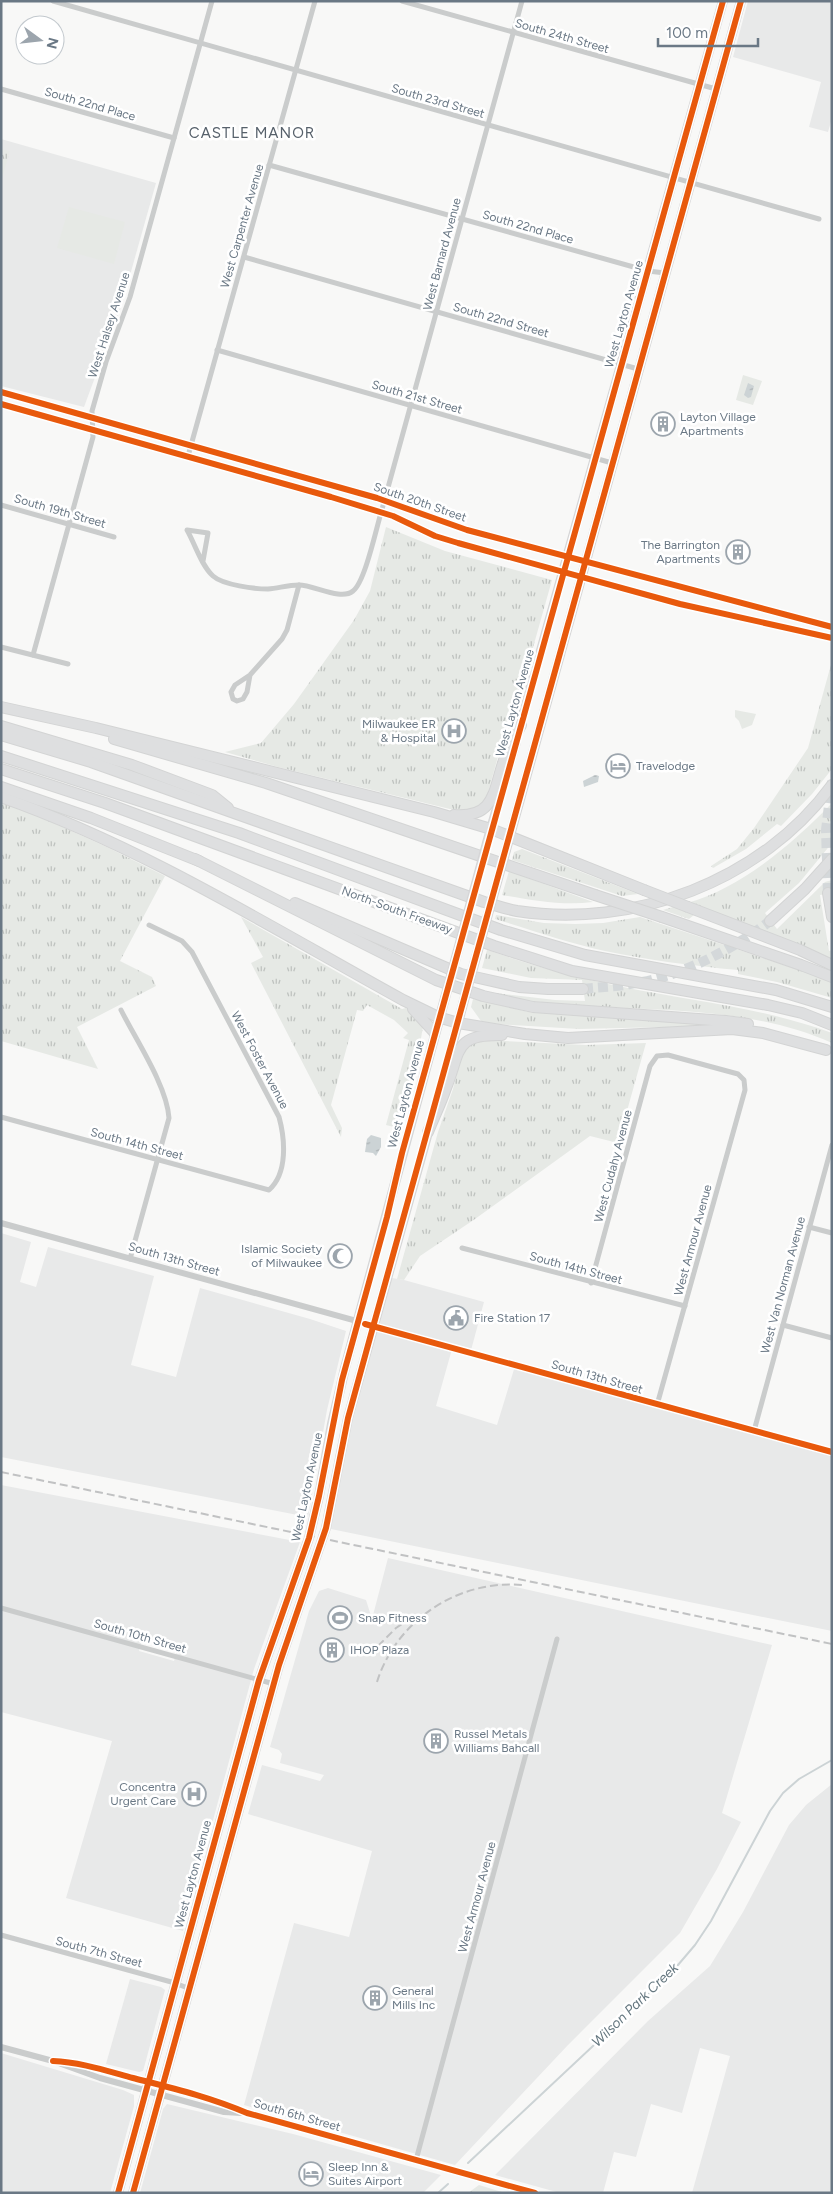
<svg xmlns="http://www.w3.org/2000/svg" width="833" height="2194" font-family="Figtree,sans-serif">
<defs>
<pattern id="grass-tufts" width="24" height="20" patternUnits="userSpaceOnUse" patternTransform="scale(1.25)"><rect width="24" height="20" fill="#e6e9e5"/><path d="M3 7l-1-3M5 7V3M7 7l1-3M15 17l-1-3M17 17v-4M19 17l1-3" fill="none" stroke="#bec2bf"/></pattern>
<pattern id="water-ripples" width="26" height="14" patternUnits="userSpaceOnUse" patternTransform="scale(1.25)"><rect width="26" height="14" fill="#ccd3d5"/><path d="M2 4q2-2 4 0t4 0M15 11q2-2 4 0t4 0" fill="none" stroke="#aab0b2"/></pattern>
</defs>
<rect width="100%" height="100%" fill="#f8f8f7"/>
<!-- built -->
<g fill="#e8e9e9" fill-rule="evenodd">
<polygon points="748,1 832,1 832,118 828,132 809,127 821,82 733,57"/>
<polygon points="1,139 156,183 121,307 84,407 1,386"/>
<polygon points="1,1233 31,1242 20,1282 36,1287 48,1247 154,1276 131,1365 176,1377 200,1288 310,1319 346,1331 327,1410 308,1517 1,1457"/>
<polygon points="386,1277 404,1280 484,1302 470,1354 452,1349 436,1406 497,1425 515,1366 832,1452 832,1631 326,1528 348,1418"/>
<path d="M 1,1485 L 300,1542 L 254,1669 L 183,1931 L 66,1898 L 112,1741 L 1,1712 ZM 142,1640 L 177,1650 L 174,1661 L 139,1651 Z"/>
<polygon points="388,1558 772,1645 722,1813 741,1822 717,1869 680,1933 568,2045 455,2165 244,2105 294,1923 349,1937 372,1851 248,1814 262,1765 320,1781 324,1775 280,1763 282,1754 279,1750 270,1747 309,1611 319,1591 328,1588 366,1600 372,1619"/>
<polygon points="832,1784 832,2193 692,2193 730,2056 700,2048 682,2113 651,2104 636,2157 614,2152 603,2193 560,2193 495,2175 648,2021 710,1966 743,1912 789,1825 806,1805"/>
<polygon points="130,1979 161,1987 165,1990 145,2064 143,2071 139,2072 106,2064"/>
<polygon points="1,2053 123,2090 134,2095 134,2106 110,2193 1,2193"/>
<polygon points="167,2104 293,2134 441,2175 423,2193 140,2193 163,2109"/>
</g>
<!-- grass -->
<g fill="url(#grass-tufts)">
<polygon points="1,149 10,151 1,182"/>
<polygon points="386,527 445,551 552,580 516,708 497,760 486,800 479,808 458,811 278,767 225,752 261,743 294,704 354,620 370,591"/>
<polygon points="832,661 832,769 812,794 781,826 777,824 746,849 713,868 711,866 737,849 754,828 808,748"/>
<polygon points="1,802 16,806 109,848 165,876 120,961 152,977 156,986 77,1027 98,1069 1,1041"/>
<path d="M 832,803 L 832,843 L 799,883 L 765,913 L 777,929 L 825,882 L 832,880 L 832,893 L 820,895 L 829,951 L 832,950 L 832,961 L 687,903 C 742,888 793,843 832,803 Z"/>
<polygon points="522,849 638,894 622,896 512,860 514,852"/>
<path d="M 509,871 L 593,902 C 562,906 532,900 502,895 Z"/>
<polygon points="673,907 694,915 689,919 663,910"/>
<path d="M 496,915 L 544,923 L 575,924 L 603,923 L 640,917 L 820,977 L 832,983 L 832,998 L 777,982 L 738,974 L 738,970 C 693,966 649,960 605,951 C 568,943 532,930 495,919 Z"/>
<polygon points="241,917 402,1009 406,1008 422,1023 423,1026 419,1051 398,1128 386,1125 409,1040 403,1038 408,1033 394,1020 367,1005 363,1011 357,1010 331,1105 342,1128 341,1137 251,963 263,957"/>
<path d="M 487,950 C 531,965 576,978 623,987 C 693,1001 764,1008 832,1033 L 832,1043 C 727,996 606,1018 496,995 L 495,993 L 555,1000 L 585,1001 L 582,980 L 531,978 L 482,968 Z"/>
<polygon points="473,999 529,1012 708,1023 708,1026 579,1029 493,1024 481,1021 471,1007"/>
<polygon points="485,1040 586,1045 646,1043 618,1143 590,1136 475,1219 420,1256 404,1280 397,1279 438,1132 453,1089 464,1047 471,1042"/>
<polygon points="479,2185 505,2193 468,2193"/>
</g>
<!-- park -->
<g fill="#e6e9e5">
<polygon points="69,207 125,222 114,264 57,248"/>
<polygon points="743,375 762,381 753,405 736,400"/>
<polygon points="735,710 756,714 752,725 742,729 739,721 735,717"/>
</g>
<!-- water -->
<g fill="url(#water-ripples)">
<polygon points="748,383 754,386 751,397 748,398 744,395"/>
<polygon points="595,775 599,776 598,782 584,787 583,781"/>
<polygon points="371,1135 381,1138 381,1147 376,1156 373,1153 365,1152 367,1139"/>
</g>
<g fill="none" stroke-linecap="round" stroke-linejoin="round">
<!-- stream -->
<g stroke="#ccd3d5" stroke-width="2">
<polyline points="468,2163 672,1972 695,1945 711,1921 770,1811 783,1793 799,1779 832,1760"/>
<polyline points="438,2193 448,2184"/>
</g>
<!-- motorway-tunnel -->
<g stroke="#d4d8da" stroke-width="10" stroke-dasharray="10 5" stroke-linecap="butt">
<polyline points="828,893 826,830 832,781"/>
<path d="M 583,989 C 599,987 615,987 630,984 C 678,978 732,950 770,921"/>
</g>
<!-- secondary casing -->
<g stroke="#d5d5d6" stroke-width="10">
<g id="secondary">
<polyline points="519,729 723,1"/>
<polyline points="487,843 516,742"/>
<polyline points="506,850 741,1"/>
<polyline points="437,1101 463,1004"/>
<polyline points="118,2193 259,1680 309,1538 319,1496 332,1424 345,1368 445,998"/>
<polyline points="133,2193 279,1665 326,1528 348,1418 429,1129"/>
</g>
</g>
<!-- motorway casing -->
<g stroke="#d3d4d4" stroke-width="12">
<g id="motorway">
<polyline points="1,707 96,728 434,812 491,829 644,890"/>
<polyline points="1,726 132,765 212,795 228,808"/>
<path d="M 1,735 L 91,762 L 484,902 C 495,905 506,909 517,911 C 633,929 762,881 832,785"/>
<polyline points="114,739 266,783 595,895"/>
<polyline points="1,756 239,833 501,930 585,955 776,990 832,1007"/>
<polyline points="1,769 105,803 494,946 572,971 768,1005 802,1013 832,1025"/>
<polyline points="1,787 91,818 199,861"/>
<path d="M 1,797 C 143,847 272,928 403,1000 L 438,1017 L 458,1023 L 525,1034 L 568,1038 L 732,1029 L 763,1033 L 826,1050"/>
<path d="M 454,815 C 494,818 493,793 503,763 C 507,750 515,737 521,725"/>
<polyline points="195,859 436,980 483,996 533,1007 726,1021 748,1024"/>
<polyline points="828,893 832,917"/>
<polyline points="295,903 461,974 519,987 548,989 583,989"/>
<polyline points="688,907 800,950 832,965"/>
<polyline points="662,917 801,965 832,977"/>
<polyline points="770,921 805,889 832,859"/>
<polyline points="413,1009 434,1032"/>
<path d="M 428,1132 C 434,1117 441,1103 446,1088 C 461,1051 453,1034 502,1035"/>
</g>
</g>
<!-- minor -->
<g stroke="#cacccc" stroke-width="5">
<polyline points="53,1 819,219"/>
<polyline points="402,1 716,89"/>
<polyline points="1,89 174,138"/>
<polyline points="269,165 648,271 665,273"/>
<polyline points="244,257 638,369"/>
<polyline points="217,350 612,463"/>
<polyline points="188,456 315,1"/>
<polyline points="1,505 114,537"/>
<path d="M 203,561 L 208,533 L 187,530 C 195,544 201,565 213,576 C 223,585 255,589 268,589 C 279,588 288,585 299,585 C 314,585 341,601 353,591 C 365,582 376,529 381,513 L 522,1"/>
<polyline points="1,647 68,664"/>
<polyline points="33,655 93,437 92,411 106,362 130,297 212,1"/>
<polyline points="250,675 247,692 243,699 237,701 233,699 231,692 235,685 250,675 282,639 287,630 299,585"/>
<path d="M 121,1010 C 136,1040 167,1086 169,1118 L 130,1259"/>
<path d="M 1,1117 L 269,1190 C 288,1173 285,1139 279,1117 L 192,952 L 182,941 L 149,925"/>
<polyline points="809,1227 832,1233"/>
<polyline points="462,1248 685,1306"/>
<polyline points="591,1283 650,1066 657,1056 668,1055 738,1074 744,1080 745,1090 657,1405"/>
<polyline points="783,1325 832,1338"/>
<polyline points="754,1431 832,1145"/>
<polyline points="1,1608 274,1684"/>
<polyline points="1,1935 175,1983 190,1989"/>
<polyline points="416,2160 557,1639"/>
</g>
<!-- tertiary -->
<g stroke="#cacccc" stroke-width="6">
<polyline points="1,392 377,498 467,530 832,627"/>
<polyline points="1,404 331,497 393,516 435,536 458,543 680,604 832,638"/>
<polyline points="1,1223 832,1452"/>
<polyline points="1,2047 53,2061 100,2078 224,2112 241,2113"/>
<path d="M 53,2061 C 80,2062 107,2071 133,2078 C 172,2088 210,2097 247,2113 L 535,2193"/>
</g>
<!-- secondary -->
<use href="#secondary" stroke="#dedfe0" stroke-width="8"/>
<!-- motorway -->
<use href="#motorway" stroke="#dedfe0" stroke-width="10"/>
<!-- rail -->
<g stroke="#c1c2c3" stroke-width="2" stroke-dasharray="8 4" stroke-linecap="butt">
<polyline points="1,1472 832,1644"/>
<polyline points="378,1646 396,1628 415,1615"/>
<path d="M 377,1682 C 396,1621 458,1579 523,1585"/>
</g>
<!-- secondary-bridge casing -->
<g stroke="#d5d5d6" stroke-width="10" stroke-linecap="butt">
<g id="secondary-bridge">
<polyline points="445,998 487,843"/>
<polyline points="463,1004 506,850"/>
</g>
</g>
<!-- motorway-bridge casing -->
<g stroke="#d3d4d4" stroke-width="12" stroke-linecap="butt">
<g id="motorway-bridge">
<polyline points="644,890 688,907"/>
<polyline points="595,895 662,917"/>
</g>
</g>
<!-- secondary-bridge -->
<use href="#secondary-bridge" stroke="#dedfe0" stroke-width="8"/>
<!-- motorway-bridge -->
<use href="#motorway-bridge" stroke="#dedfe0" stroke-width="10"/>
<!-- cycleway casing -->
<g stroke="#fff" stroke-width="9">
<g id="cycleway">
<polyline points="1,392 377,498 467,530 832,627"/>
<polyline points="1,404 331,497 393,516 435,536 458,543 680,604 832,638"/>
<polyline points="365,1324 832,1452"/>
<path d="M 53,2061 C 80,2062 107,2071 133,2078 C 172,2088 210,2097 247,2113 L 535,2193"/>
<polyline points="118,2193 259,1680 309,1538 319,1496 342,1380 387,1217 402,1153 723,1"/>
<polyline points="133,2193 279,1665 326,1528 348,1418 373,1327 741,1"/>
</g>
</g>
<!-- cycleway -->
<use href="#cycleway" stroke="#e8590c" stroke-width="6"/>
</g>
<!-- icons -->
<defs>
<g id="building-ring" transform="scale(1.25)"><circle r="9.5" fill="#fff" stroke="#9ca5ad" stroke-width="1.5"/><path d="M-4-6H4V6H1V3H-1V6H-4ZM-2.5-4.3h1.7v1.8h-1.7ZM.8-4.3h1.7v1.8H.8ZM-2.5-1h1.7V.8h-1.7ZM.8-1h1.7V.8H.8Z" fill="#9ca5ad"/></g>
<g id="hospital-ring" transform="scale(1.25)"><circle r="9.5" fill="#fff" stroke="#9ca5ad" stroke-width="1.5"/><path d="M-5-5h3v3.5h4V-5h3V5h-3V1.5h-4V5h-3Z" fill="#9ca5ad"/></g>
<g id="hotel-ring" transform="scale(1.25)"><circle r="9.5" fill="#fff" stroke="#9ca5ad" stroke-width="1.5"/><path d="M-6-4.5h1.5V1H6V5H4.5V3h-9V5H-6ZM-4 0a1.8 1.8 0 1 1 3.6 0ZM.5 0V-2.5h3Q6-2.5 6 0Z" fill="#9ca5ad"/></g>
<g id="mosque-ring" transform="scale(1.25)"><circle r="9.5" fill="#fff" stroke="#9ca5ad" stroke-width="1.5"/><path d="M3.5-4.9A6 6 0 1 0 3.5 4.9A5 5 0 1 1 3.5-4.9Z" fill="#9ca5ad"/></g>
<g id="civic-ring" transform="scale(1.25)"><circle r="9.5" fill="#fff" stroke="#9ca5ad" stroke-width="1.5"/><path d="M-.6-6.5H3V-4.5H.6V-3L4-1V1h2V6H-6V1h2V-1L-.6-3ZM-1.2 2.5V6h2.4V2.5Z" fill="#9ca5ad"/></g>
<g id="stadium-ring" transform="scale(1.25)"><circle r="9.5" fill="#fff" stroke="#9ca5ad" stroke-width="1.5"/><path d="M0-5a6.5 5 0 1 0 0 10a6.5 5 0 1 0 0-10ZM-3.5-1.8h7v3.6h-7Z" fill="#9ca5ad"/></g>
</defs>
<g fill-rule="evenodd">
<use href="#building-ring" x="663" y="424"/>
<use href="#building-ring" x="738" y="552"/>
<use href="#hospital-ring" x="454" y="731"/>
<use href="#hotel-ring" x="618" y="766"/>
<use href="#mosque-ring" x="340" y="1256"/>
<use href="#civic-ring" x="456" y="1318"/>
<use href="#stadium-ring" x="340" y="1618"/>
<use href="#building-ring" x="332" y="1650"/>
<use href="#building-ring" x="436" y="1741"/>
<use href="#hospital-ring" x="194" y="1794"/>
<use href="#building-ring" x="375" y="1998"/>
<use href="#hotel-ring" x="311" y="2174"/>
</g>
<g text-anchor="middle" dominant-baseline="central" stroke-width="5" stroke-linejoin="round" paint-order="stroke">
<!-- street labels -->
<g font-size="12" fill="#6a7885" stroke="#fff">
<text transform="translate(562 36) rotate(16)">South 24th Street</text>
<text transform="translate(438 101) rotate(16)">South 23rd Street</text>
<text transform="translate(90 104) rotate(16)">South 22nd Place</text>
<text transform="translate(242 226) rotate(-74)">West Carpenter Avenue</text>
<text transform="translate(528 227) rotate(16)">South 22nd Place</text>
<text transform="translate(442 254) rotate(-75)">West Barnard Avenue</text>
<text transform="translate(624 314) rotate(-74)">West Layton Avenue</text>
<text transform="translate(501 320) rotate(16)">South 22nd Street</text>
<text transform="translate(109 325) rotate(-72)">West Halsey Avenue</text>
<text transform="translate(417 397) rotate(16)">South 21st Street</text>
<text transform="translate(420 502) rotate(19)">South 20th Street</text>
<text transform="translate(60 511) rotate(16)">South 19th Street</text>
<text transform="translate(515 703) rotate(-74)">West Layton Avenue</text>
<text transform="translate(397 910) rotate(20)">North-South Freeway</text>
<text transform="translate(260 1060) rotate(62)">West Foster Avenue</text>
<text transform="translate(406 1094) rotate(-75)">West Layton Avenue</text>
<text transform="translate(137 1144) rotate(15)">South 14th Street</text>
<text transform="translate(613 1166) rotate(-75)">West Cudahy Avenue</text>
<text transform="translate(693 1240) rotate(-75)">West Armour Avenue</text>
<text transform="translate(174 1259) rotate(16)">South 13th Street</text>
<text transform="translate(576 1268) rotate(15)">South 14th Street</text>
<text transform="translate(783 1285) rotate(-75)">West Van Norman Avenue</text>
<text transform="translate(597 1377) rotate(16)">South 13th Street</text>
<text transform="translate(307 1487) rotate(-78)">West Layton Avenue</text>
<text transform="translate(140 1636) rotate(16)">South 10th Street</text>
<text transform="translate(193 1874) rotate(-75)">West Layton Avenue</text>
<text transform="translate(477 1897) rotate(-75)">West Armour Avenue</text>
<text transform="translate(99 1952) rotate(15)">South 7th Street</text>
<text transform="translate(297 2115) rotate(16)">South 6th Street</text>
</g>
<!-- poi labels -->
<g font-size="12" fill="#6a7885" stroke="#fff" text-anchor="start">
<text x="680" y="417">Layton Village<tspan x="680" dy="14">Apartments</tspan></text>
<text x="720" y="545" text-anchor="end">The Barrington<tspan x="720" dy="14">Apartments</tspan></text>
<text x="436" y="724" text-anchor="end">Milwaukee ER<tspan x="436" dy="14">&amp; Hospital</tspan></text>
<text x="636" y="766">Travelodge</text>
<text x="322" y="1249" text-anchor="end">Islamic Society<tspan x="322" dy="14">of Milwaukee</tspan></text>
<text x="474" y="1318">Fire Station 17</text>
<text x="358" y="1618">Snap Fitness</text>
<text x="350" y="1650">IHOP Plaza</text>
<text x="454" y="1734">Russel Metals<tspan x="454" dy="14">Williams Bahcall</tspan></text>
<text x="176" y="1787" text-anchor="end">Concentra<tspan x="176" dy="14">Urgent Care</tspan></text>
<text x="392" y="1991">General<tspan x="392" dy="14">Mills Inc</tspan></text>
<text x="328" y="2167">Sleep Inn &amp;<tspan x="328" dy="14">Suites Airport</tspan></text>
</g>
<!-- water labels -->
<g font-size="14" font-style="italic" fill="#667880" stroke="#fff">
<text transform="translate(635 2005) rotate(-44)">Wilson Park Creek</text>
</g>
<!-- quarter labels -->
<g font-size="15" letter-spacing="1" fill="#57616b" stroke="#fff">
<text x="252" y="133">CASTLE MANOR</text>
</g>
</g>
<!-- border -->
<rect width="833" height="2194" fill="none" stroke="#6a7885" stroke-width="5"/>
<!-- north arrow -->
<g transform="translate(40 40) rotate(105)"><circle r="24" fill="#ffffff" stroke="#c3c9ce"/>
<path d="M0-4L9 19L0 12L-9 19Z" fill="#9ca5ad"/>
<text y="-8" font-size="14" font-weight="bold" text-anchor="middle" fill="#6a7885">N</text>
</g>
<!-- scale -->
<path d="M658 38v8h100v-8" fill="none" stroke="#6a7885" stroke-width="2.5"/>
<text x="666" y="38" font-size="15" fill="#6a7885" stroke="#ffffff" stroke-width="4" paint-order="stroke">100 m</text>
</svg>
